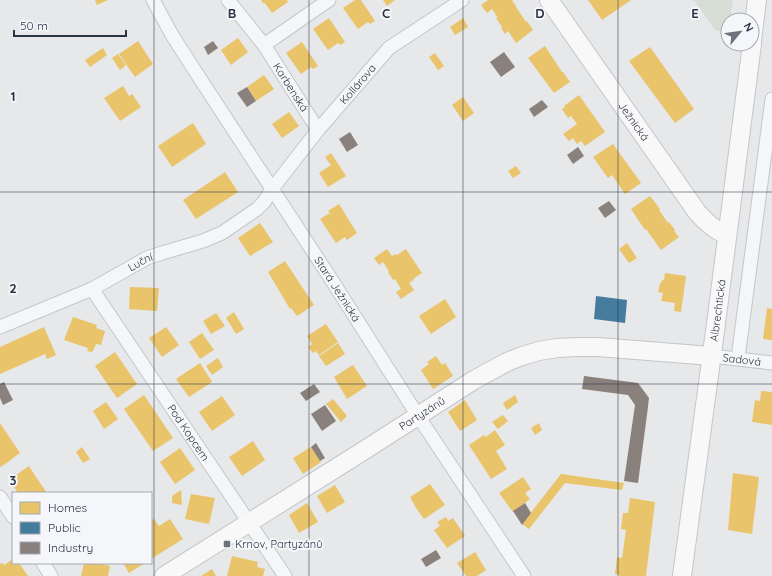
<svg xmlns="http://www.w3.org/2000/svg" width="772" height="576" font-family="Quicksand,sans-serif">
<rect width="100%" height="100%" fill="#e6e8ea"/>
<!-- green -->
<polygon fill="#d6ded6" points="694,0 733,0 730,20 728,20 728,32 715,30"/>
<!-- homes -->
<g fill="#e9c46a">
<polygon points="95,0 108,0 97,5"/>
<polygon points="261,0 287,0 288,2 272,13 265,3 263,3"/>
<polygon points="355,0 361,0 375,21 370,24 368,22 358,29 343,8"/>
<polygon points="383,0 395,0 387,6"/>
<polygon points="488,0 512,0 516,6 516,7 526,22 527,21 533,30 516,43 508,31 505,34 501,28 502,27 496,18 498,18 492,9 487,13 481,5"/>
<polygon points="588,0 631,0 602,20"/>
<polygon points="329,18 345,42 340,45 338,43 328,50 313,29"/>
<polygon points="463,18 468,27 455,35 450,27"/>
<polygon points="238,38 248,52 231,65 221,50"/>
<polygon points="138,41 153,64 135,77 119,54"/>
<polygon points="302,42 318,66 313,69 311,67 301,74 286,53"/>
<polygon points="545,46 562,72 563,72 570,82 554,93 528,58"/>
<polygon points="650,47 694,109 675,123 629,61"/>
<polygon points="103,48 107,55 90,67 85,60"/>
<polygon points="435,53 444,66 438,70 429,57"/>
<polygon points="118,54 126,65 120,70 112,58"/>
<polygon points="264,75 274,89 256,101 247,87"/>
<polygon points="123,86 129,96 132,94 141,107 120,121 104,98"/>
<polygon points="579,95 605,132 585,146 581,141 577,144 573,138 569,141 563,134 577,124 571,116 568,118 562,109 565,107 564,106"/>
<polygon points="463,97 474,113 463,121 452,105"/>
<polygon points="289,112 299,126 282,138 272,124"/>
<polygon points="193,123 206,144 172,167 158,146"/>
<polygon points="613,144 641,183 625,194 612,175 608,178 593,157"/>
<polygon points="331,153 346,176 328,187 319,173 331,165 325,157"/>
<polygon points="516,166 521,173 513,178 508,171"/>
<polygon points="225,172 238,192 196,219 183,200"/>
<polygon points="650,196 660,209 659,210 668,223 669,222 675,230 674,231 679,237 661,250 646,229 645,230 631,209"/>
<polygon points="339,204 357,233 347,240 345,237 336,243 320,219 330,213 328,211"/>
<polygon points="260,223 273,242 250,256 238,238"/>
<polygon points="627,243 637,258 629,263 619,249"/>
<polygon points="387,249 392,256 396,254 397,255 406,249 422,273 413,279 414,280 409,283 414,290 401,299 396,292 401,289 395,279 393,280 388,272 389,271 383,262 379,265 374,258"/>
<polygon points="285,261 314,305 297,316 291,308 290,309 268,272"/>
<polygon points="665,273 686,276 681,312 674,311 675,303 661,301 663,293 658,292 660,283 661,283 662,280 664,280"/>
<polygon points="130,287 159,288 157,311 129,309"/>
<polygon points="445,299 456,317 431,334 419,316"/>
<polygon points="767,308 772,309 772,340 763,339"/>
<polygon points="234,312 244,329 236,334 226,318"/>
<polygon points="216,313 225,326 211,334 203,321"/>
<polygon points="73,317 97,325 96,328 105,331 101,345 96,344 93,351 92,352 87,351 88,348 64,340"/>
<polygon points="326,324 338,342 319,355 316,351 313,353 308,347 312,344 307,336"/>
<polygon points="44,327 56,355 47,359 45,354 0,374 0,347"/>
<polygon points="166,327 179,345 162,357 149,338"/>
<polygon points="202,333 214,350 200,359 189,342"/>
<polygon points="338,343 345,354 326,366 319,356"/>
<polygon points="115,352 137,384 117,398 95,366"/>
<polygon points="436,356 442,365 445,363 453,376 433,389 421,370 429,364 427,362"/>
<polygon points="218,358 223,367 212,375 206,366"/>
<polygon points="200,363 212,382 189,397 176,379"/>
<polygon points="353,365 367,386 347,399 334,377"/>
<polygon points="761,391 772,392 772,425 752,422 755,400 760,401"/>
<polygon points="144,395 173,438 153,451 124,409"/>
<polygon points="515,395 518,402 507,410 503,403"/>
<polygon points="222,396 235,415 212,431 199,412"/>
<polygon points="333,399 347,416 341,422 326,404"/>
<polygon points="465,400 477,420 460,431 448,412"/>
<polygon points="106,402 118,419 104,429 93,411"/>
<polygon points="503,415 508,421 498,429 492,422"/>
<polygon points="0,423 20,453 1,467 0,466"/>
<polygon points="539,423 542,430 535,435 531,428"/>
<polygon points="495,430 505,445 496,451 507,469 491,479 469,445 484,435 486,437"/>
<polygon points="253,441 265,460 242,476 229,457"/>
<polygon points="82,447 90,459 83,463 76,452"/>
<polygon points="311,447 321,462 303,474 293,458"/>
<polygon points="180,448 195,470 175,484 160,462"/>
<polygon points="29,466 36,477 47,493 18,493 9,480"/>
<polygon points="733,473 759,477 752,534 728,530"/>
<polygon points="561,474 624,483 622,490 565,483 529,529 522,524"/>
<polygon points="523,477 531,489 525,493 530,499 513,512 499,493"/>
<polygon points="430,484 445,505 424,519 416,508 410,497"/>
<polygon points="335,485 345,502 327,513 317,496"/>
<polygon points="181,490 182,505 172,503 172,496"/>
<polygon points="191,494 215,498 209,524 185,519"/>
<polygon points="630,498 655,502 646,576 619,576 620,575 615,574 617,557 622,558 626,530 621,529 623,513 628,513"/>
<polygon points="307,503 318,522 299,533 289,515"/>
<polygon points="446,517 448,521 453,518 465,536 447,548 434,530 440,526 437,522"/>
<polygon points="154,519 159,526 170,519 183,539 151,559 151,520"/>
<polygon points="475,552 486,570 477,576 466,576 457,563"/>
<polygon points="232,556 258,562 257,567 265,569 263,576 227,576"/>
<polygon points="13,559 13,563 19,563 28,576 0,576 0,564 2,563 4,565"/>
<polygon points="84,563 97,563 110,566 108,576 81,576"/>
<polygon points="123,563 145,563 129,573"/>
<polygon points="212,569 216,576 201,576"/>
</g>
<!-- public -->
<polygon fill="#457b9d" points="596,296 627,300 625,323 594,319"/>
<!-- industry -->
<g fill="#8a817c">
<polygon points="213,41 218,48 208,55 204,47"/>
<polygon points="504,52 515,67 501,77 490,62"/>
<polygon points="247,87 256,101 247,107 237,93"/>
<polygon points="542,100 548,107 534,117 529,109"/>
<polygon points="350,132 358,145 347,152 339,139"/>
<polygon points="578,147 584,156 573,164 567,155"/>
<polygon points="609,201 616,210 605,218 598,208"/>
<polygon points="584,376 638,383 649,398 648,406 648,407 638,483 624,481 635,405 628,395 582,389"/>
<polygon points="4,382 13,400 3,405 0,398 0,384"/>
<polygon points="314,384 320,392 306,401 300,393"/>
<polygon points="325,405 336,421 322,431 311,414"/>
<polygon points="316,443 325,458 320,461 311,447"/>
<polygon points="525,503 531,513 522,525 513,511"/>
<polygon points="436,550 441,558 426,567 421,559"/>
</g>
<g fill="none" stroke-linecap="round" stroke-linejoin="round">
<!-- street casing -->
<g stroke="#c4c6c8" stroke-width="15">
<g id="street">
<path id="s1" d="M 153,0 L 172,35 L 197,74 L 331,279 L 418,416 L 524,576"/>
<polyline points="228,0 264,45 329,0"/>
<path id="s2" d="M 264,45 L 318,130"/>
<path id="s3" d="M 92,289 L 285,576"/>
<path id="s4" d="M 0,327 L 92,289 L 147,258 L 162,253 L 203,241 L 222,233 L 257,209 L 264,202 L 272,189 L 318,130 L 389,48 L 462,0"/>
<path id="s5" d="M 711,356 L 772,363"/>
<polyline points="738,358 772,99"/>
<polyline points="0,497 13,517"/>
<polyline points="43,563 51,576"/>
</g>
</g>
<!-- secondary casing -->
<g stroke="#c4c6c8" stroke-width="20">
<g id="secondary">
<path id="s6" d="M 549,0 L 697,212 C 706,222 714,230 727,235"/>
<polyline points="752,41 757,0"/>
<path id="s7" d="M 164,576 L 360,453 L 474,380 L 507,362 L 522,356 L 539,351 L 557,348 L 578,347 L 598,347 L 711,356"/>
<path id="s8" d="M 682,576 L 717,316 L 752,44"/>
</g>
</g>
<!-- street -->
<use href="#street" stroke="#f5f6f7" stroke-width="13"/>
<!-- secondary -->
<use href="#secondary" stroke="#f8f8f8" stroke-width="18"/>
</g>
<!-- grid -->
<path fill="none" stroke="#2b3445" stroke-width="1" stroke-opacity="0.55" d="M 154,0 L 154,576M 309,0 L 309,576M 463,0 L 463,576M 618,0 L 618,576M 0,192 L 772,192M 0,384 L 772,384"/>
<!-- markers -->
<rect fill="#6c737f" stroke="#f4f6f9" stroke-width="1.5" x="223" y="540" width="8" height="8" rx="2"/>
<g text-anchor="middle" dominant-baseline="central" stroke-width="4" stroke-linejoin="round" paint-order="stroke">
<!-- street labels -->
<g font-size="11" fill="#2b3445" stroke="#f4f6f9">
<text stroke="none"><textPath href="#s4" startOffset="445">Kollárova</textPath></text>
<text stroke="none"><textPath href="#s2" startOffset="50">Karbenská</textPath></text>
<text stroke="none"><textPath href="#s6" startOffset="148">Ježnická</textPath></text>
<text stroke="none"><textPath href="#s4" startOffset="155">Luční</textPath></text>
<text stroke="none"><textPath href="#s1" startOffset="343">Stará Ježnická</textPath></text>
<text stroke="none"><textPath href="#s8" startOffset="268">Albrechtická</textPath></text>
<text stroke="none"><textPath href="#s5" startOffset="31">Sadová</textPath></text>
<text stroke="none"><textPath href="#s7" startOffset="305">Partyzánů</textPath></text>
<text stroke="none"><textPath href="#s3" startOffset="173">Pod Kopcem</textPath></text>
</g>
<!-- poi labels -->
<g font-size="11" fill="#2b3445" stroke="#f4f6f9" text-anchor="start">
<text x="235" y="544">Krnov, Partyzánů</text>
</g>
</g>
<g font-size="13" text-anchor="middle" font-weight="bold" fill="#2b3445" stroke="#f4f6f9" stroke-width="4" stroke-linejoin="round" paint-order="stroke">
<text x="232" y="18">B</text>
<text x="386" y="18">C</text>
<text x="540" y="18">D</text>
<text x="695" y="18">E</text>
<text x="13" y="101">1</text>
<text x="13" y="293">2</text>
<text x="13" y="485">3</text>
</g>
<!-- legend -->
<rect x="12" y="492" width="140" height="72" fill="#f4f6f9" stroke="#a4a8b1"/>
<rect x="20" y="502" width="20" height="12" fill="#e9c46a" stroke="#a4a8b1"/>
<text x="48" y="512" font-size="12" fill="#2b3445">Homes</text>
<rect x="20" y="522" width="20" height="12" fill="#457b9d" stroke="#a4a8b1"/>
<text x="48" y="532" font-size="12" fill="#2b3445">Public</text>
<rect x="20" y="542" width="20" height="12" fill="#8a817c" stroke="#a4a8b1"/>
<text x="48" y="552" font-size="12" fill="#2b3445">Industry</text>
<!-- north arrow -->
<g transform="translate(740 32) rotate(61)"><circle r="19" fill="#f4f6f9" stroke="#a4a8b1"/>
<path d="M0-3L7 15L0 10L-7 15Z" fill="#6c737f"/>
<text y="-6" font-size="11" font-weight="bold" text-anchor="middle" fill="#2b3445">N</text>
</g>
<!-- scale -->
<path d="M14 30v6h112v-6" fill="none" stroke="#2b3445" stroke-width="2"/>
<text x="20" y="30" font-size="12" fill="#2b3445" stroke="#f4f6f9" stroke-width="3" paint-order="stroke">50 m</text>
</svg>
